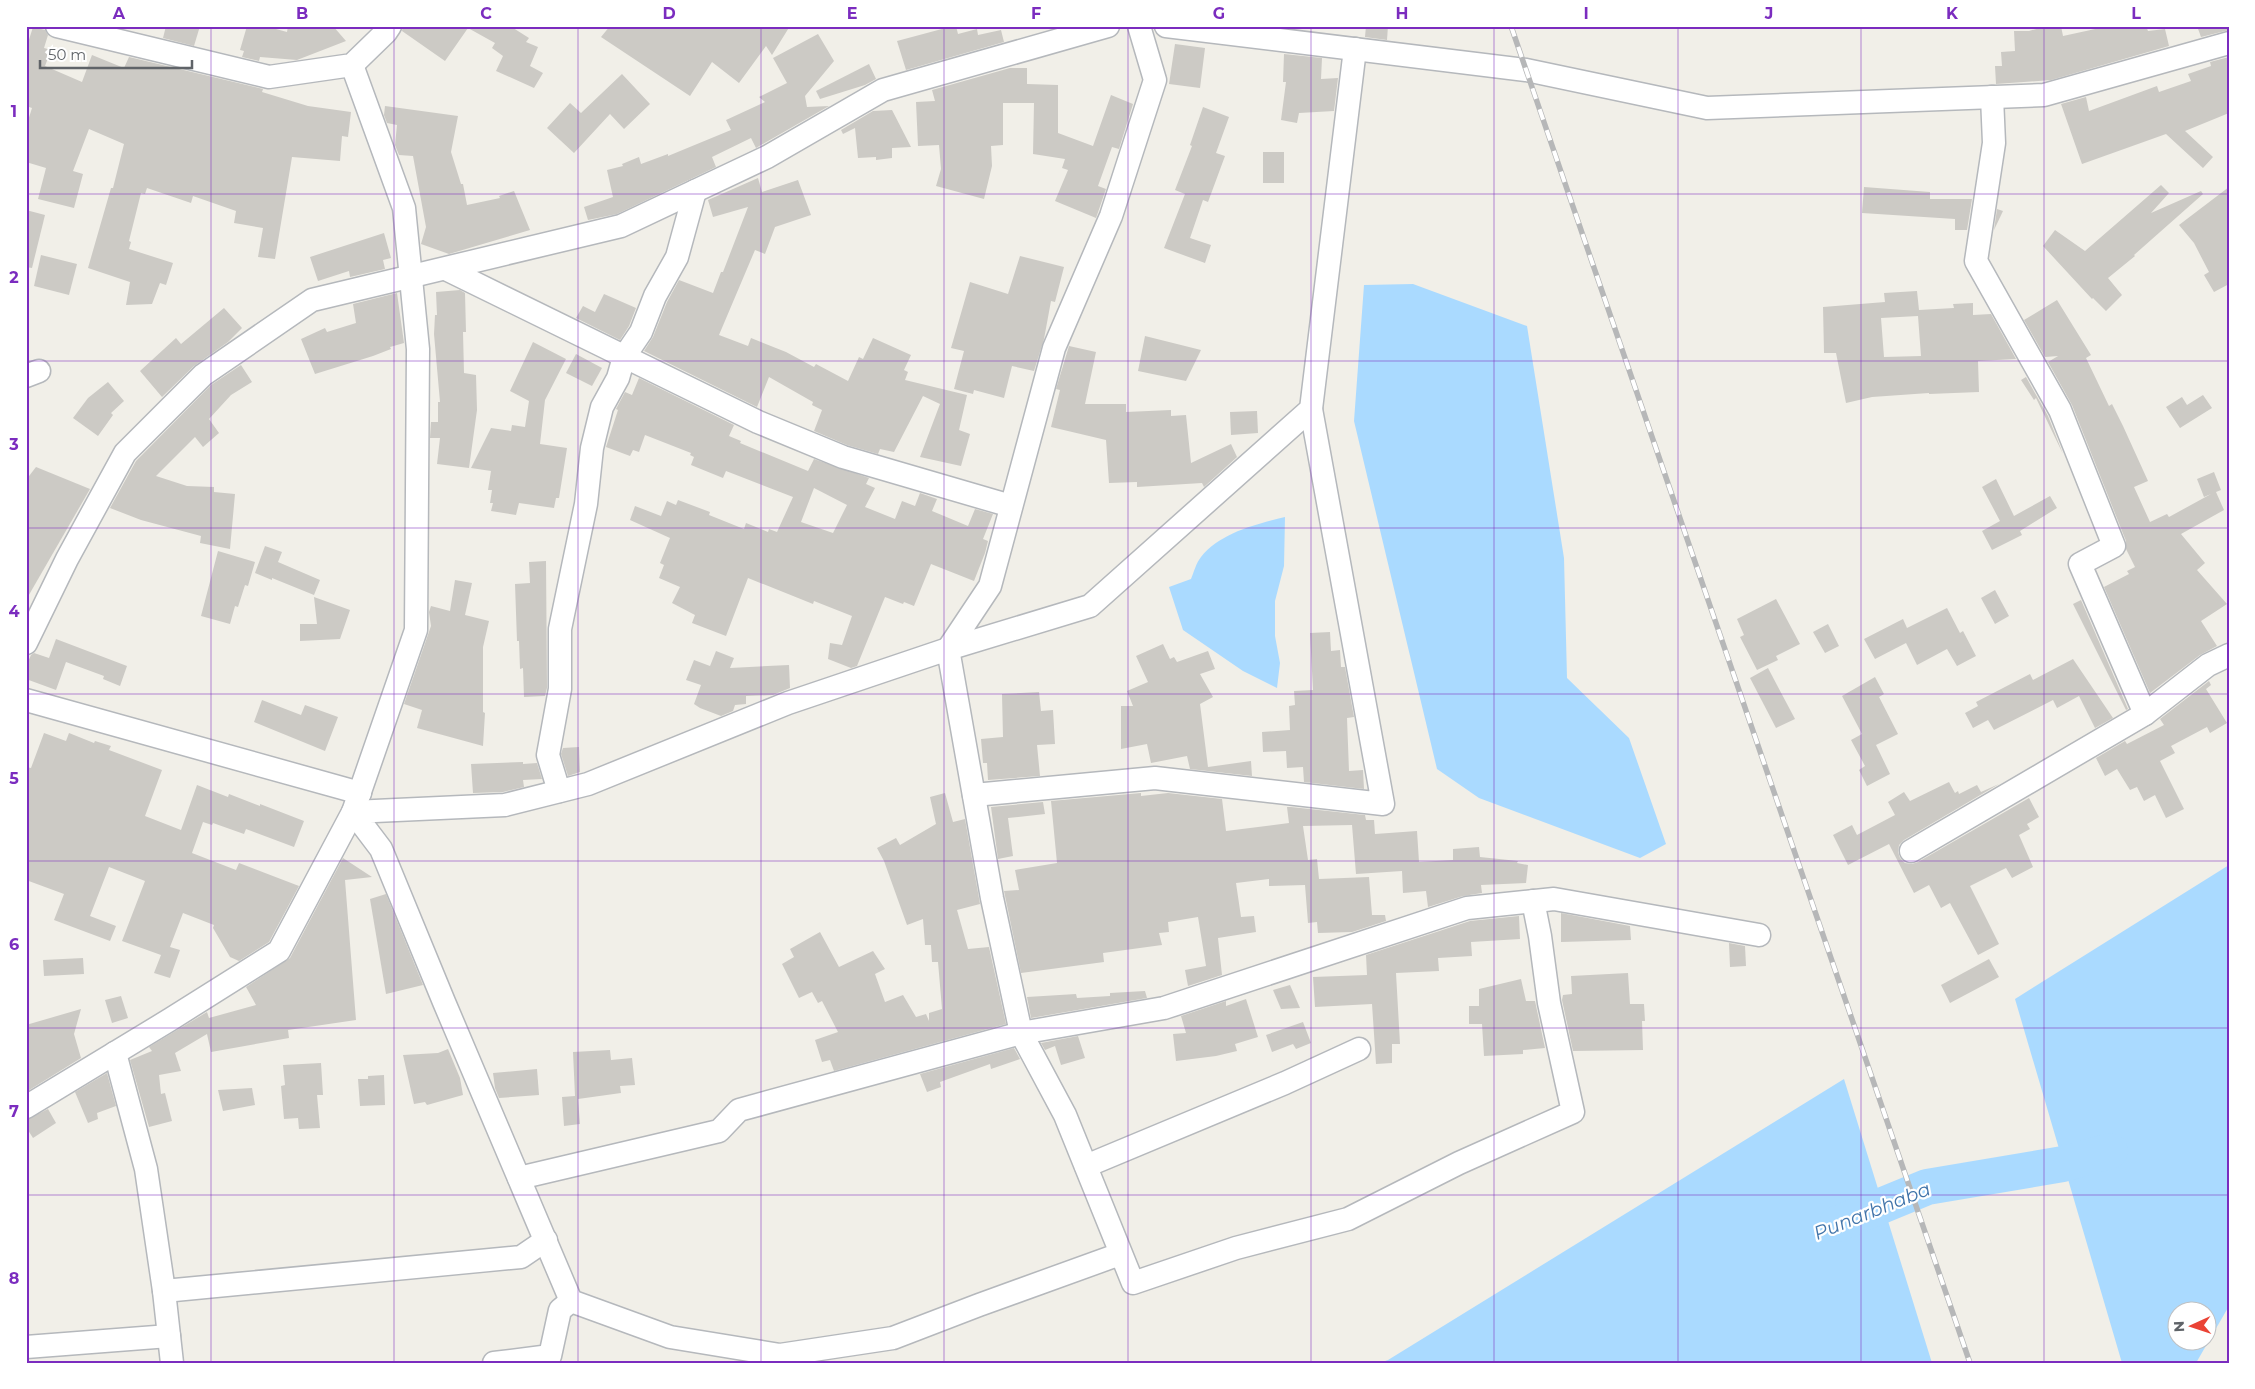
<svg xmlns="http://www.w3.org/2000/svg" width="2255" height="1389" font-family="Montserrat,sans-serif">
<rect width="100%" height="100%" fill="#f1efe8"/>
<!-- water -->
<g fill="#aadaff" fill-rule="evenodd">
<polygon points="1413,284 1527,326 1564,558 1567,678 1629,738 1666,844 1640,858 1479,798 1437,769 1354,421 1364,285"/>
<path d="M 1285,517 L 1284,566 L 1275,601 L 1275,636 L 1280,663 L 1277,688 L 1243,671 L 1183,630 L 1169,587 L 1191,579 C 1194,572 1196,563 1201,557 C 1220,533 1256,524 1285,517 Z"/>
<path d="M 2229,865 L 2229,1306 L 2196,1363 L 2122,1363 L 2015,999 ZM 2178,1312 L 2208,1312 L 2208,1342 L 2178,1342 Z"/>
<polygon points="1844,1079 1932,1363 1379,1363 1388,1360"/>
</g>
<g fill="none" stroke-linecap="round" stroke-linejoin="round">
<!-- river -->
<polyline stroke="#aadaff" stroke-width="36" points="1837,1224 1927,1187 2063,1164 2110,1151"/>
</g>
<!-- building -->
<g fill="#cccac5" fill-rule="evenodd">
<polygon points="166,26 200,26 194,46 163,38"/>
<polygon points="247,26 265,26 287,32 288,26 333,26 346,41 297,60 260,57 259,61 242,57 244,51 240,50"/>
<polygon points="403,26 510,26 529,38 526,42 538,47 530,66 543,73 534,88 496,71 503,56 492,48 495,43 468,28 445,61 402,31"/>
<polygon points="610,26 790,26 772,55 766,46 739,83 712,62 690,96 601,37"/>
<polygon points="953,26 956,26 958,34 977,29 978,35 1001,30 1004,42 906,70 897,41"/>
<polygon points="1366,26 1388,26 1387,40 1365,37"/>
<polygon points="2047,26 2061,26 2063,36 2109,26 2146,26 2148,31 2165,29 2169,46 2051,80 1996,84 1995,66 2002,66 2001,52 2015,51 2014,31 2029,31"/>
<polygon points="2197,26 2229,26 2229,30 2201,37"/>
<polygon points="33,27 45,30 48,35 44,48 51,50 45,66 82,82 92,55 124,68 129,57 263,89 262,92 308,106 351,112 348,137 342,136 340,161 292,157 275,259 258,257 263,228 234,223 236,211 193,196 191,203 147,188 145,194 141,193 129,241 131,242 129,249 173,263 166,285 160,283 152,304 126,305 130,282 88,268 111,188 113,188 124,144 89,129 73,171 83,174 74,208 38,199 46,168 26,162 26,127 32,108 26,106 26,49"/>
<polygon points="818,34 834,61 805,96 807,107 829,106 761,145 756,148 751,138 712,157 716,167 617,214 588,220 584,207 613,197 607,170 623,166 622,164 639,157 641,164 668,154 668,156 731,130 726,120 765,102 759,97 787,83 773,58"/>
<polygon points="1175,44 1205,48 1200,88 1169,84"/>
<polygon points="1284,54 1322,58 1321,79 1338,78 1334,111 1299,113 1297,123 1281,120 1286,82 1283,82"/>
<polygon points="2229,57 2229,113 2185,131 2213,157 2203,168 2166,134 2082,164 2061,104 2086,97 2089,111 2157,86 2159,92 2191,81 2188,74 2211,66 2210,62"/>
<polygon points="869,64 876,79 865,85 820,99 816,91"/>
<polygon points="1010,68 1027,68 1027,84 1058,85 1058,133 1093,146 1111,95 1133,104 1119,149 1112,147 1098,186 1106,189 1096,218 1055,201 1068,170 1062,168 1065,159 1033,154 1034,103 1003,103 1003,145 991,146 992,166 984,199 936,186 941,169 939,145 918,146 916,102 935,101 932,90"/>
<polygon points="622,74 650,104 624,129 610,114 574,153 547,128 570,103 581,113"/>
<polygon points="385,106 458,116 451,152 461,184 463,184 467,205 500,198 499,196 514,191 530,230 449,254 421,244 426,227 413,156 399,155 395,145 397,125 387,123 384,115"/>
<polygon points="1203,107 1229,117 1216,153 1225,156 1208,202 1203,200 1190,238 1211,245 1205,263 1164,248 1185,194 1175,190 1192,146 1190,145"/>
<polygon points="892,110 911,147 892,148 892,158 876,160 876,157 858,158 855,128 843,134 841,130 873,111"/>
<rect x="1263" y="152" width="21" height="31"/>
<polygon points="758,178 762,192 798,180 811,215 775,227 765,254 755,250 719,335 748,346 751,338 786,352 814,367 816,364 848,381 859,357 863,359 873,338 911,355 904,370 908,372 905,380 967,395 959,430 970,434 961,466 920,457 940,404 923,396 894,452 880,449 878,454 847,445 814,431 822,410 812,405 813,402 769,377 757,407 644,351 653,337 667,302 679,280 713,293 721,272 723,272 748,207 713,217 708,200"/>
<polygon points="2161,185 2169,193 2151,213 2201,191 2203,194 2134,255 2135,256 2108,278 2122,295 2106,311 2093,298 2092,299 2043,246 2055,230 2085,251"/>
<polygon points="1864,187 1930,192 1930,199 1972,199 1967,230 1955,230 1955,219 1862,213"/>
<polygon points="2229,187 2229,284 2214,292 2204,275 2209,272 2194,243 2179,225"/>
<polygon points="1997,209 2003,211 1994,230"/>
<polygon points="26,210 45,215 32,268 26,267"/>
<polygon points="384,233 391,258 383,260 385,269 350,277 349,271 318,281 310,257"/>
<polygon points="41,255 77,264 69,295 34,286"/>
<polygon points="1020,256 1064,267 1055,302 1051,301 1044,339 1034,371 1012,366 1004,398 974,390 973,394 954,389 964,351 951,348 970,282 1008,294"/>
<polygon points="460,290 465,293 466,332 463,332 464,373 476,375 477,410 469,468 437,464 440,438 430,438 431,422 438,422 438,402 440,402 434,334 435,315 437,315 436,292"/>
<path d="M 1917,291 L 1919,310 L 1954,308 L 1953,304 L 1973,303 L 1973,315 L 1991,314 L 2016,359 L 1978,361 L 1979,392 L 1929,394 L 1929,393 L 1872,397 L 1846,403 L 1836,353 L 1824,353 L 1823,307 L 1885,302 L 1884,293 ZM 1918,316 L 1921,356 L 1884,357 L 1881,318 Z"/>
<polygon points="397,293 404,343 390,347 391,349 373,356 315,374 301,339 325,328 327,332 356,323 353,304"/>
<polygon points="604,294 636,308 629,326 620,340 576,318 583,306 595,312"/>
<polygon points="2057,300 2091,355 2086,358 2109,406 2112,404 2123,426 2148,481 2134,487 2150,522 2167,514 2169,517 2211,494 2204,497 2197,479 2214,472 2221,490 2216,492 2224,510 2181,534 2205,563 2197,570 2227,604 2201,621 2217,646 2200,655 2150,693 2104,587 2129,574 2127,571 2135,567 2126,549 2126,541 2072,405 2048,362 2058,356 2045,357 2024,320"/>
<polygon points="224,308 242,328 228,342 194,366 162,397 140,371 176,338 181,344"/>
<polygon points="1145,336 1201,350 1186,381 1138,371"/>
<polygon points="533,342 566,359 545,400 540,444 567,448 559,498 556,498 554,508 519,503 516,515 491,511 493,503 490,503 492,490 488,490 491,471 471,468 491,428 511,431 512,425 525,427 529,401 510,391"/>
<polygon points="1069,346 1096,352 1085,404 1126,404 1126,412 1171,410 1171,416 1186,415 1191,463 1231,444 1237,457 1204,487 1202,483 1137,487 1137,482 1109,483 1106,440 1051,427 1060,390 1056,389"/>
<polygon points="576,354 602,368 592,386 566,373"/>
<polygon points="241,365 252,382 231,395 209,419 219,433 203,447 195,437 156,476 187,486 214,487 214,492 235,494 230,549 200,543 201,536 141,520 110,508 136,461 211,385"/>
<polygon points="2026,377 2048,416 2063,454 2036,398 2034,400 2021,380"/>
<path d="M 639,378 L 734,425 L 729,436 L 741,441 L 740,443 L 808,471 L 814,459 L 869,478 L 866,484 L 875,488 L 865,507 L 895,519 L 902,501 L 915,506 L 920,493 L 937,499 L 932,511 L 968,526 L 975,509 L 993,514 L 983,539 L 988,541 L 985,553 L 974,581 L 931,564 L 914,606 L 904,602 L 903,604 L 885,597 L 857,666 L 851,668 L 828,659 L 830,643 L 842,645 L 852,616 L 814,601 L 813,604 L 748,578 L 726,636 L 692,623 L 695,615 L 672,603 L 680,587 L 659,578 L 664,565 L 660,563 L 670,538 L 630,520 L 635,506 L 661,516 L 667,501 L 676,505 L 678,500 L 710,512 L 709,515 L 744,529 L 746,523 L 768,532 L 769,529 L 777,532 L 793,497 L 726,471 L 723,478 L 691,465 L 694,457 L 690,455 L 691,453 L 645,435 L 639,452 L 633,450 L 630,456 L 606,447 L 618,410 L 616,409 L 625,392 L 632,395 ZM 814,488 L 847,505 L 833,533 L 801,522 Z"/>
<polygon points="108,382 124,401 111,413 113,415 98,436 73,418 88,398"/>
<polygon points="2203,395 2212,408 2180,428 2166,407 2182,397 2187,405"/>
<polygon points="1257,411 1258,433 1231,435 1230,412"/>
<polygon points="36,467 90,489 26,600 26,480"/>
<polygon points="1996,479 2014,516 2050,496 2057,508 2020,531 2022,535 1992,550 1982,531 2000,521 1982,487"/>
<polygon points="265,546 282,552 278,562 320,580 314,595 272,578 272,580 255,573"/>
<polygon points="218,551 255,562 248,586 245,585 238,607 235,606 230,624 201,616"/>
<polygon points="546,561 547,688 545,696 524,697 523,668 520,669 519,641 517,641 515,584 530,583 529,562"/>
<polygon points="455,580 472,583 465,615 489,621 483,647 483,712 485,713 483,746 417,728 422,710 404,704 431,626 429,612 431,606 450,611"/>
<polygon points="1995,590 2009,616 1995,624 1981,598"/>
<polygon points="314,597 350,610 340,639 300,641 300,624 317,624"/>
<polygon points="1776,599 1800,644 1776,656 1778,660 1757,670 1740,637 1744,635 1737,619"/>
<polygon points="2081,600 2128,709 2126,710 2073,604"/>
<polygon points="1947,608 1960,633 1963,631 1976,656 1957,666 1947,649 1917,665 1906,643 1875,659 1864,639 1903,619 1907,628"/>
<polygon points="1828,624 1839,646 1825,653 1813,632"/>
<polygon points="1330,632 1331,651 1340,650 1341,667 1345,667 1354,717 1347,718 1349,771 1363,770 1364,789 1304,782 1303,767 1287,768 1286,751 1263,752 1262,732 1290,730 1289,706 1295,705 1294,691 1313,690 1310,633"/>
<polygon points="56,639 127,666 120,686 103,679 104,676 66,662 56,690 26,679 26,666 31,655 34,653 49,658"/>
<polygon points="1163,644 1170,659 1174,657 1177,662 1208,651 1215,669 1200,674 1213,697 1200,704 1208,767 1251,761 1252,776 1190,769 1187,756 1151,763 1147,744 1121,749 1121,706 1133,706 1127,691 1148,682 1136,656"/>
<polygon points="716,651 734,658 730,668 789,665 790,688 773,695 746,696 746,704 735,705 733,711 721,716 700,708 694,704 701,685 686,680 694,660 710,666"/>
<polygon points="2073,659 2113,718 2095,728 2079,696 2057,708 2053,700 1994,730 1988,720 1973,728 1965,713 1978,706 1976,702 2030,674 2033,680"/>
<polygon points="1768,668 1795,719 1776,728 1750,678"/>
<polygon points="1875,677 1884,694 1879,697 1898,734 1876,745 1890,774 1867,786 1859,770 1865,766 1851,740 1862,734 1842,696"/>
<polygon points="2209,681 2211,685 2206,689 2227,723 2210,733 2207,727 2171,746 2175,753 2160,761 2184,809 2166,818 2155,795 2144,801 2137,787 2130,790 2117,769 2105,776 2096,758 2125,741 2127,744 2164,725 2160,719"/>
<polygon points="1039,692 1041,711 1053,710 1055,744 1037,745 1040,776 988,780 987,763 983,763 981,739 1003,737 1002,694"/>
<polygon points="262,700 301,715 305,705 338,717 325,751 254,722"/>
<polygon points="44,733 66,741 69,733 94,743 95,741 111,746 109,750 162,770 145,816 181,830 197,785 228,797 229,794 260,806 260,804 304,821 294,847 246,829 244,834 213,823 212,825 203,822 192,853 236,870 239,863 299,886 269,942 239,961 230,957 213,928 214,925 183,913 170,947 180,950 170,978 154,973 161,955 122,941 145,881 109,867 90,916 116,926 110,941 54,920 64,894 26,880 26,767 31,768"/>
<polygon points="579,747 580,772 568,776 561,754 563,748"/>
<polygon points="523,762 523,764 537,763 542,779 523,780 524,787 503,792 473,793 471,764"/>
<polygon points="1949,782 1955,793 1958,791 1959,794 1977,785 1981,792 1999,784 1904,840 1899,845 1898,852 1900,858 1905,863 1912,864 1918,862 2029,798 2039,817 2027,824 2030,829 2019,835 2033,867 2012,878 2006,868 1970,886 1999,944 1978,955 1950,903 1941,908 1929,885 1914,893 1889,844 1848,865 1833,835 1852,825 1857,835 1895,815 1888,802 1904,792 1910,801"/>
<polygon points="945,793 953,822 965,819 980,904 957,910 968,949 989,947 1006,1024 834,1071 830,1060 822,1062 815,1040 838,1032 822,1001 818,1003 812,992 799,998 782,964 794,957 790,949 820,932 839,967 873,951 885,969 875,974 885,1002 903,995 916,1017 926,1014 929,1021 929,1013 942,1009 938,962 932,962 931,945 925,945 923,919 907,925 884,861 877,848 896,838 900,845 936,824 930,797"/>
<polygon points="1141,793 1141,796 1168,793 1222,799 1226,831 1289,823 1287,807 1291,807 1365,815 1366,820 1374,820 1375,834 1417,831 1419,862 1453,860 1453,849 1479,847 1480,857 1518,861 1517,863 1528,865 1526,883 1481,885 1482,893 1463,896 1428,907 1426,891 1403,893 1402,871 1356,874 1352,825 1303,826 1308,860 1317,859 1319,879 1369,877 1372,915 1385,915 1386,921 1352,932 1318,933 1317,922 1308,923 1305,885 1269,886 1269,879 1236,883 1241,917 1254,916 1256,932 1218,938 1222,975 1188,986 1185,970 1206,966 1198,917 1168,922 1169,932 1159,933 1162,945 1103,953 1104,962 1021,973 1004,891 1019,890 1015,870 1057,863 1051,801"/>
<polygon points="1043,802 1045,814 1008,818 1013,856 998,859 991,807"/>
<polygon points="343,858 372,877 345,880 356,1020 288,1030 289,1038 211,1052 207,1034 175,1053 181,1071 159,1075 161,1094 165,1093 172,1121 149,1127 130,1060 152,1051 149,1047 207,1012 209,1018 256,1005 246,987 290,958"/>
<polygon points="386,894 423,985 386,994 370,899"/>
<polygon points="1561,913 1630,926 1631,940 1561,942"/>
<polygon points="1519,916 1520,939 1471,942 1472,956 1438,958 1439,971 1396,973 1400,1044 1392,1044 1392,1063 1376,1064 1372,1004 1315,1007 1313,977 1367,975 1366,955 1470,921"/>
<polygon points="1729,943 1745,946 1746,966 1730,967"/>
<polygon points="83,958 84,974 44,976 43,960"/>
<polygon points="1989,959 1999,977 1950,1003 1941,985"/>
<polygon points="1628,973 1630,1004 1644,1004 1645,1021 1642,1021 1643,1050 1573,1051 1562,1000 1563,995 1572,994 1571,976"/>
<polygon points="1521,979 1526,1001 1535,1001 1545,1048 1523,1050 1523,1054 1484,1056 1482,1024 1469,1024 1469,1006 1479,1006 1479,989"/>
<polygon points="1290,985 1300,1008 1281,1009 1273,990"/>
<polygon points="1145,991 1147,998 1031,1018 1027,997 1076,994 1077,998 1110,996 1110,993"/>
<polygon points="121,996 128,1018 112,1023 105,1000"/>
<polygon points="1246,999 1258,1037 1235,1044 1237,1051 1216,1056 1176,1061 1173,1034 1186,1033 1181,1016 1226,1001 1226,1006"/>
<polygon points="81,1009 74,1034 81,1058 26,1092 26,1025"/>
<polygon points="1303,1022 1311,1043 1296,1049 1293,1044 1272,1052 1266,1035"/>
<polygon points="1078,1036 1085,1058 1061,1065 1055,1046 1045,1050 1041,1043"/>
<polygon points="1014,1048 1020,1059 991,1069 990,1064 940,1082 941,1087 927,1092 920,1074"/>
<polygon points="448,1049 460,1078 463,1095 427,1105 425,1102 414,1104 403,1055 438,1053"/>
<polygon points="610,1050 611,1060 632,1058 635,1085 620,1086 621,1093 578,1099 580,1124 564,1126 562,1097 575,1096 573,1052"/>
<polygon points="321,1063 323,1095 317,1095 320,1128 299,1129 298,1118 284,1119 281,1086 285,1085 283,1065"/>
<polygon points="537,1069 539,1095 499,1098 495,1088 493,1073"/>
<polygon points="107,1073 116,1106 97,1113 98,1119 88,1123 75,1092"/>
<polygon points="384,1075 385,1105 360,1106 358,1079 368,1079 368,1076"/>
<polygon points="252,1088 255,1105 223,1111 218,1090"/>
<polygon points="48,1109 56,1123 33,1138 26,1127 26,1120"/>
</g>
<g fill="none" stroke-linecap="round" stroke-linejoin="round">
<!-- minor casing -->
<g stroke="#b5b8bc" stroke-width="25">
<g id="minor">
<polyline points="57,26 269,77 352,65 386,32 390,26"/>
<polyline points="1139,26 1155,80 1111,216 1054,348 990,586 948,649 1090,606 1311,409 1355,49"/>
<polyline points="1166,26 1526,70 1707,108 2044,95 2229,43"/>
<polyline points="1992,97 1994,143 1976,261 2060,410 2114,546 2080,564 2145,714"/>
<polyline points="446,269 758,422 843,457 1011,506"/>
<polyline points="26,376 39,371"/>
<polyline points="26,643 67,559 125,453 203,375 312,300 621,226 767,157 883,90 1108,26"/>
<polyline points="26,700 360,793"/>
<polyline points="559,791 548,755 560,689 560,629 586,504 592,448 602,407 618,378 624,357 641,332 655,296 677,257 695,191"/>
<polyline points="974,795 1155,778 1383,804 1311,409"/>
<polyline points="1911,851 2145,714 2208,665 2229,655"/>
<polyline points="115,1053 146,1169 164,1291 521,1257 546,1240"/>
<polyline points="26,1107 171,1019 279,951 353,812 416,630 418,349 404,208 352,65"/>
<polyline points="1086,1166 1285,1083 1359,1049"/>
<polyline points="519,1178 719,1131 739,1110 1021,1033 1164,1008 1467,908 1554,899 1759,935"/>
<polyline points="1120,1254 979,1305 893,1338 780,1355 670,1337 571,1301 444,1002 381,849 353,812 505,805 588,784 788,703 948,649 992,898 1021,1033 1065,1115 1133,1283 1236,1248 1348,1219 1459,1163 1573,1112 1549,1003 1540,936 1533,901"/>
<polyline points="164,1291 172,1363"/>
<polyline points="26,1347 169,1336"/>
<polyline points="494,1363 550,1356 560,1310 571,1301"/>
</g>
</g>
<!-- minor -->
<use href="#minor" stroke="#fff" stroke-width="22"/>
<!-- rail casing -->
<g stroke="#b6b7b8" stroke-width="5.5">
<polyline id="rail" points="1511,26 1970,1363"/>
</g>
<!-- rail -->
<use href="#rail" stroke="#fff" stroke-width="4" stroke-dasharray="11" stroke-linecap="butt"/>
</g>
<!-- grid -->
<path fill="none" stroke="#7b2cbf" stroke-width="1" stroke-opacity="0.55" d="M 211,26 L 211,1363M 394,26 L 394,1363M 578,26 L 578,1363M 761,26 L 761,1363M 944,26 L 944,1363M 1128,26 L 1128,1363M 1311,26 L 1311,1363M 1494,26 L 1494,1363M 1678,26 L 1678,1363M 1861,26 L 1861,1363M 2044,26 L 2044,1363M 26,194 L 2229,194M 26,361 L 2229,361M 26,528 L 2229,528M 26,694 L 2229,694M 26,861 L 2229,861M 26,1028 L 2229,1028M 26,1195 L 2229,1195"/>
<g text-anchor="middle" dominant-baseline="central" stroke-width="4.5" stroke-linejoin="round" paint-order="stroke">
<!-- water labels -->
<g font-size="19" font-style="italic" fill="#4174aa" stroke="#fff">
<text transform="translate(1872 1211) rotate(-22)">Punarbhaba</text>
</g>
</g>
<!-- border -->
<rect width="2255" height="1389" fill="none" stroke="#ffffff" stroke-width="55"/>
<!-- north arrow -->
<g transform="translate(2192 1326) rotate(267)"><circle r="24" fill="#ffffff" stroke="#bfc1c3"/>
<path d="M0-4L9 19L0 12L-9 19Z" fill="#ea4335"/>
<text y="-8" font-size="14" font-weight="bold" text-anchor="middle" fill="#5f6368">N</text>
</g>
<!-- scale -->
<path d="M40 60v8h152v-8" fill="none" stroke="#5f6368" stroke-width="2.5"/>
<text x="48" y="60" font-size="15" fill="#5f6368" stroke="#ffffff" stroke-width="4" paint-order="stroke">50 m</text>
<rect x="28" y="28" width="2200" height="1334" fill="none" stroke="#7b2cbf" stroke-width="2"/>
<g font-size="16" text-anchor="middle" font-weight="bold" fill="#7b2cbf">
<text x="119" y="19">A</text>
<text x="302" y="19">B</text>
<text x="486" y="19">C</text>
<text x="669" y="19">D</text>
<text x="852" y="19">E</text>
<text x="1036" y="19">F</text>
<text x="1219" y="19">G</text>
<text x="1402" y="19">H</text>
<text x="1586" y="19">I</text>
<text x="1769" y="19">J</text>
<text x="1952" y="19">K</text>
<text x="2136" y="19">L</text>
<text x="14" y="117">1</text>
<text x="14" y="283">2</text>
<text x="14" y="450">3</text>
<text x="14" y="617">4</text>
<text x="14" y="784">5</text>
<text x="14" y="950">6</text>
<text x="14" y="1117">7</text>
<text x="14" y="1284">8</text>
</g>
</svg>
